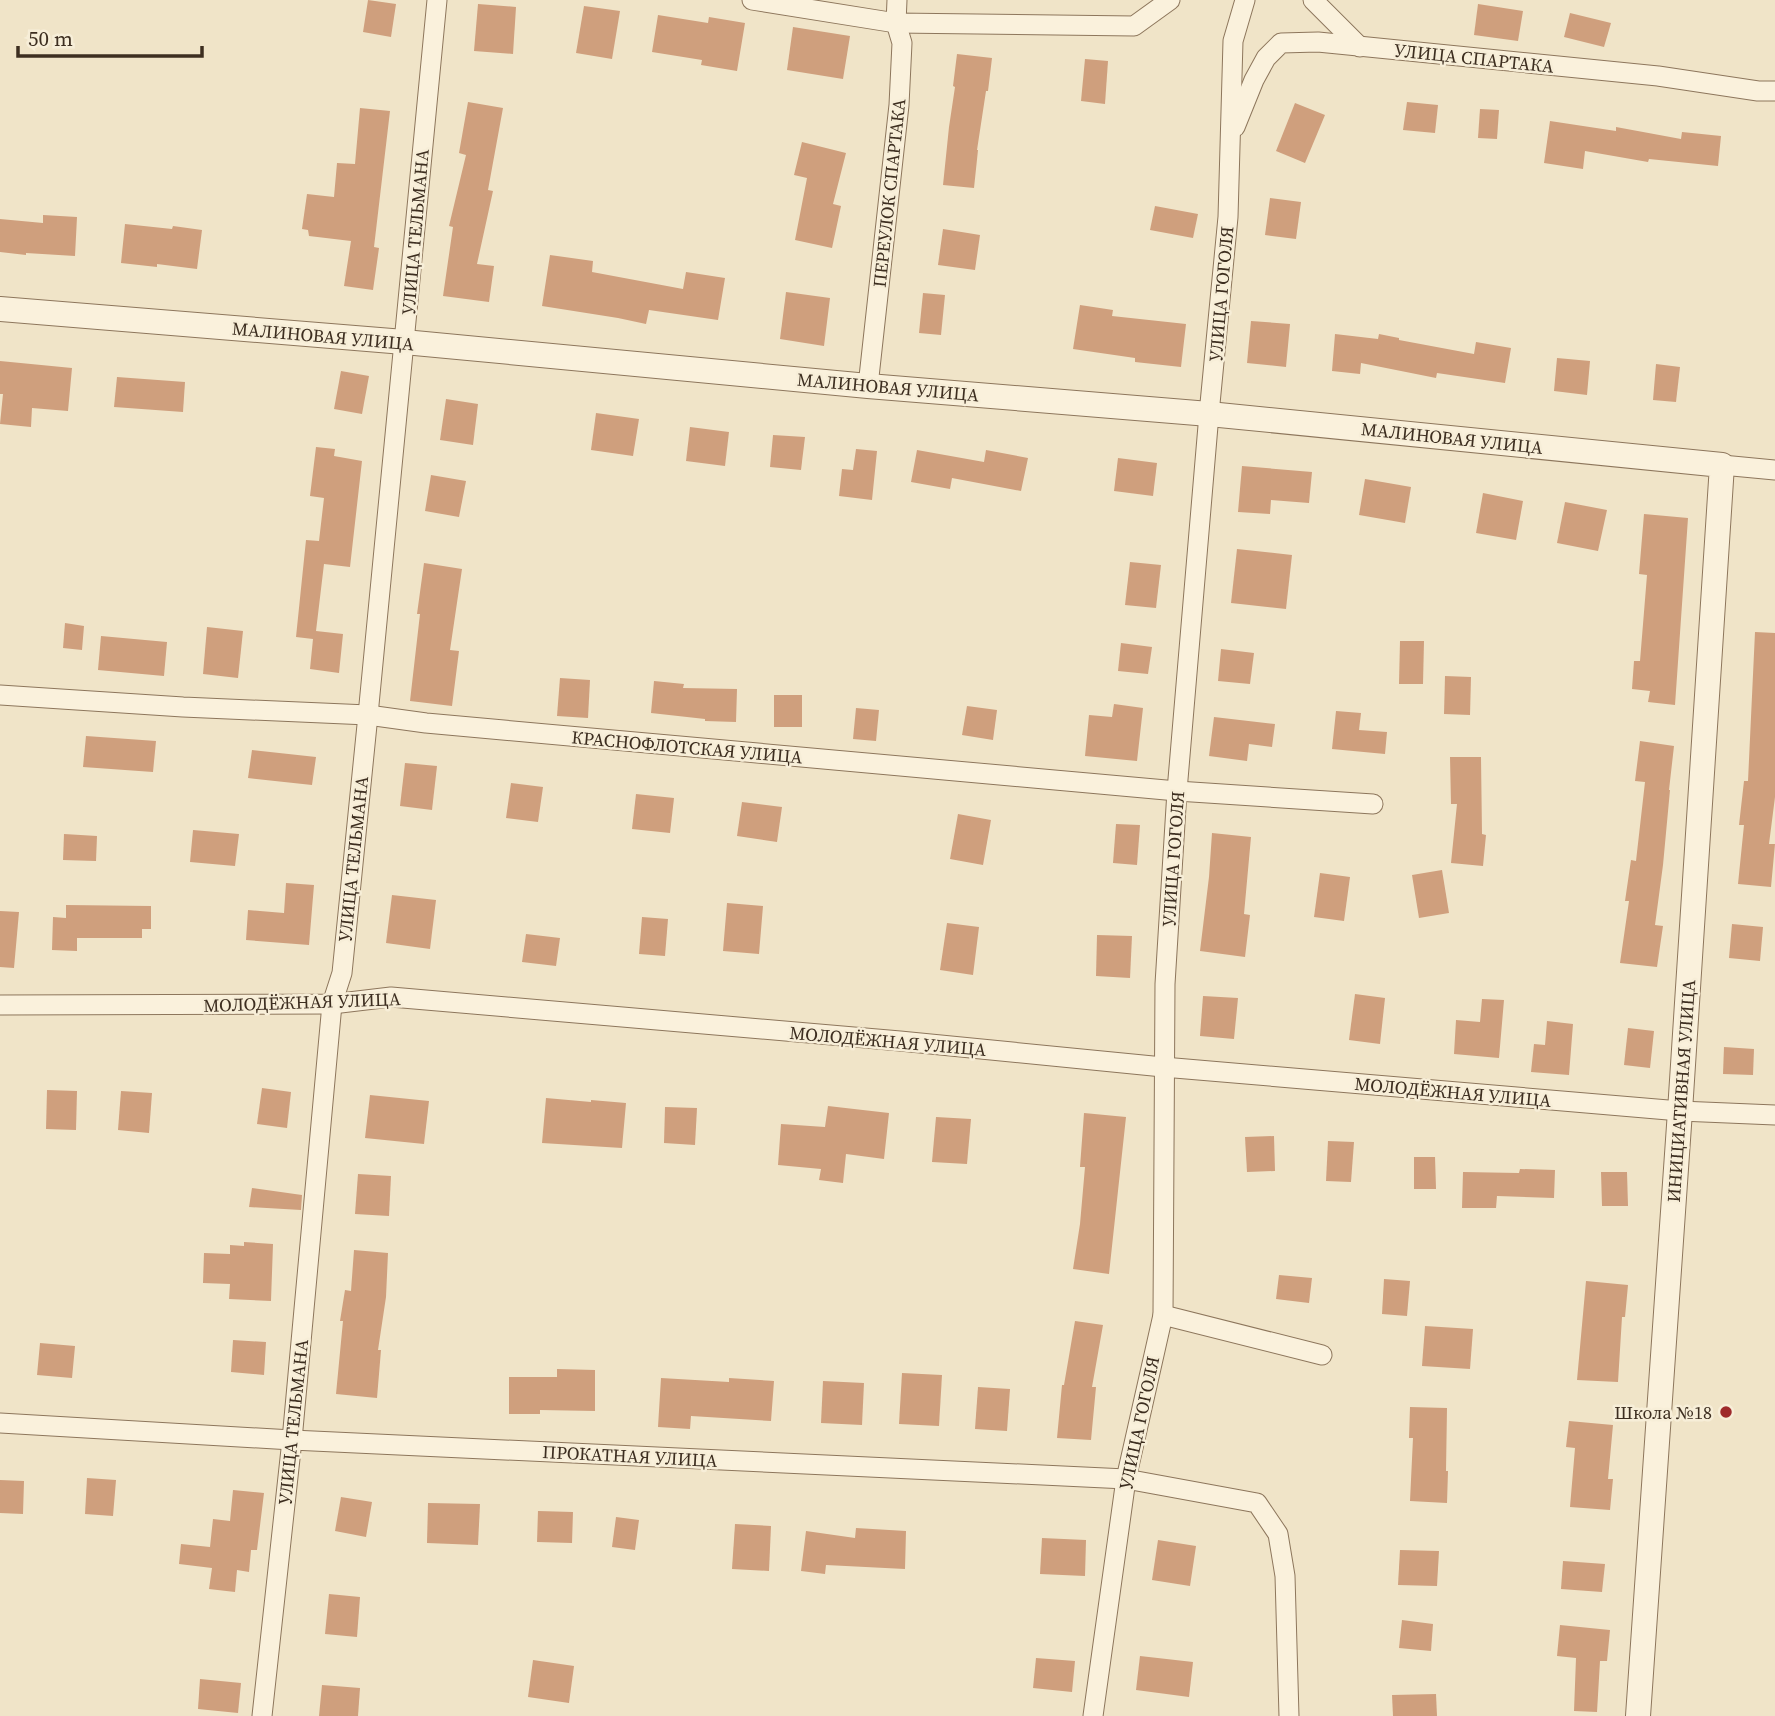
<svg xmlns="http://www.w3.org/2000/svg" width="1775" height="1716" font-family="'Source Serif 4',serif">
<rect width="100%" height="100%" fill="#f0e4c8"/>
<!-- building -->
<g fill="#cf9f7d">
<polygon points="368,0 396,4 391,37 363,32"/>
<polygon points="478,4 516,7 513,54 474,51"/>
<polygon points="1478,4 1523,11 1518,41 1474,35"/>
<polygon points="584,6 620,11 612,59 576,53"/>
<polygon points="1570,13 1611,23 1604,47 1564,37"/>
<polygon points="658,15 708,23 709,17 745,23 737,71 701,65 702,60 652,52"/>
<polygon points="793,27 850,36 843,79 787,70"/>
<polygon points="957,54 992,58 988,91 986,91 977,150 978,150 974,188 943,185 949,127 955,87 953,86"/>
<polygon points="1085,59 1108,61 1105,104 1081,101"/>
<polygon points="468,102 503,108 488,190 493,191 477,264 494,266 489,302 443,296 453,227 449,226 466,155 459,153"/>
<polygon points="1407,102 1438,105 1435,133 1403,130"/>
<polygon points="1295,103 1325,115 1305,163 1276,151"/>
<polygon points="360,108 390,111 374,247 379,248 373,290 344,286 351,241 309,236 308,230 302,229 307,194 334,197 337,163 355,164"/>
<polygon points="1480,109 1499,110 1497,139 1478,138"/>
<polygon points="1550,121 1616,131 1616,127 1681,139 1682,132 1721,136 1718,166 1649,159 1648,162 1585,151 1583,169 1544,163"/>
<polygon points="802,142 846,153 833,204 841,206 832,248 795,240 807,178 794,175"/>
<polygon points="1270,198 1301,202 1296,239 1265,235"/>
<polygon points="1155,206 1198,214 1193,238 1150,230"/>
<polygon points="43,215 77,217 75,256 26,253 26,255 0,252 0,219 43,223"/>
<polygon points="125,224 172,229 173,226 202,230 197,269 157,264 157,267 121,263"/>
<polygon points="943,229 980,235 975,270 938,265"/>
<polygon points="550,255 593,261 592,272 683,289 686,272 725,278 718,320 649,310 646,324 618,318 542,306"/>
<polygon points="786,292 830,298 824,346 780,339"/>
<polygon points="923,293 945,295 941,335 919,333"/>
<polygon points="1080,305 1113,310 1112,316 1186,324 1181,367 1135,362 1135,358 1073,349"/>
<polygon points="1251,321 1290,324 1286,367 1247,363"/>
<polygon points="1335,334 1378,339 1379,334 1399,338 1399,340 1474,354 1476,342 1511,348 1505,383 1437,373 1436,378 1361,363 1360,374 1332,371"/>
<polygon points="1557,358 1590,361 1587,395 1554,391"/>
<polygon points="0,361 72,368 68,411 32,408 31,427 0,424 3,394 0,394"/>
<polygon points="1656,364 1680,367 1676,402 1653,400"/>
<polygon points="341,371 369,376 362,414 334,409"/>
<polygon points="117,377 185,382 183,412 114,407"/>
<polygon points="446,399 478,404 473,445 440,440"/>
<polygon points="596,413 639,419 633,456 591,450"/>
<polygon points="690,427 729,432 725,466 686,461"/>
<polygon points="773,435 805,437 801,470 770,467"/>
<polygon points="316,447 335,449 334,456 362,461 350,567 324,564 316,631 343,634 339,673 310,669 313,639 296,637 306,540 319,541 324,498 310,496"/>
<polygon points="856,449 877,451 872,500 839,496 842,469 853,470"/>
<polygon points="917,450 984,462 986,450 1028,458 1021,491 952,478 950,489 911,482"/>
<polygon points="1118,458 1157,463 1153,496 1114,491"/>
<polygon points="1242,466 1312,472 1309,503 1271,500 1270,514 1238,512"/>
<polygon points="431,475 466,481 459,517 425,511"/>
<polygon points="1365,479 1411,487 1405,523 1359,515"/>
<polygon points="1483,493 1523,501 1516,540 1476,533"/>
<polygon points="1565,502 1607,510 1598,551 1557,543"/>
<polygon points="1644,514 1688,518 1675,705 1648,702 1650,691 1632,689 1634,661 1640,661 1647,575 1639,574"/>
<polygon points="1237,549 1292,555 1286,609 1231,603"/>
<polygon points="1130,562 1161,565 1156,608 1125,605"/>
<polygon points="424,563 462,569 450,650 459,651 452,706 410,701 420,614 417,614"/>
<polygon points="65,623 84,626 82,650 63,648"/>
<polygon points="207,627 243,631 238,678 203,674"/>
<polygon points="1755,632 1775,633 1775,797 1769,844 1775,844 1771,887 1738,884 1744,825 1739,825 1744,781 1748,781"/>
<polygon points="101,636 167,642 164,676 98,670"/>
<polygon points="1400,641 1424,641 1423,684 1399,684"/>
<polygon points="1121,643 1152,647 1148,674 1118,671"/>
<polygon points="1221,649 1254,653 1250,684 1218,681"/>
<polygon points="1445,676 1471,677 1470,715 1444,714"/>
<polygon points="560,678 590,680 588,718 557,716"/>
<polygon points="654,681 684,684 683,688 737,689 736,722 705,721 705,719 651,713"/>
<rect x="774" y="695" width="28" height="32"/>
<polygon points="1114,704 1143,708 1137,761 1085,756 1089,715 1112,717"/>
<polygon points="967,706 997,710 993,740 962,735"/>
<polygon points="856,708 879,710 876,741 853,739"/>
<polygon points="1336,711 1361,713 1359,730 1387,732 1385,754 1332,749"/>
<polygon points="1214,717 1275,724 1272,747 1249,744 1247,761 1209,756"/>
<polygon points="86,736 156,741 153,772 83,767"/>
<polygon points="1640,741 1674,746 1669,790 1670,790 1663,865 1655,925 1663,926 1657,967 1620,963 1629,901 1625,901 1631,860 1636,861 1645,782 1635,781"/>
<polygon points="252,750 316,757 312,785 248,778"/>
<polygon points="1450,757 1481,757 1482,834 1486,835 1483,866 1451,863 1457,804 1451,804"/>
<polygon points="405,763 437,766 432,810 400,806"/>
<polygon points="511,783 543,787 538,822 506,818"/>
<polygon points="636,794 674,798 670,833 632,829"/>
<polygon points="742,802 782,807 777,842 737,836"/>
<polygon points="958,814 991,820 983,865 950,859"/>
<polygon points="1116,824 1140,825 1137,865 1113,863"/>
<polygon points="193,830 239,834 235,866 190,862"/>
<polygon points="1212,833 1251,837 1244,914 1250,915 1245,957 1200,951 1209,877"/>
<polygon points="64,834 97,836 96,861 63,860"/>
<polygon points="1442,870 1449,913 1419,918 1412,875"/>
<polygon points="1320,873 1350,877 1344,921 1314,917"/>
<polygon points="286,883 314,885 309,945 246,940 248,910 284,913"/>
<polygon points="392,895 436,900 430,949 386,943"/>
<polygon points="727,903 763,906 759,954 723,951"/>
<polygon points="66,905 151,906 151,929 142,929 142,938 77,938 77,951 52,950 53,917 66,918"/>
<polygon points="0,911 19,912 14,968 0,967"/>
<polygon points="642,917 668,919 665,956 639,954"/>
<polygon points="947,923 979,927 973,975 940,970"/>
<polygon points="1732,924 1763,927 1760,961 1729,958"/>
<polygon points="526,934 560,938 556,966 522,962"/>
<polygon points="1097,935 1132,936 1130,978 1096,976"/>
<polygon points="1355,994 1385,998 1380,1044 1349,1040"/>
<polygon points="1203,996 1238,998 1234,1039 1200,1036"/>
<polygon points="1482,999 1504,1000 1499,1058 1454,1054 1456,1020 1480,1022"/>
<polygon points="1547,1021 1573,1024 1569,1075 1531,1072 1534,1044 1545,1045"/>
<polygon points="1628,1028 1654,1031 1650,1068 1624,1065"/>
<polygon points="1724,1047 1754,1049 1753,1075 1723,1074"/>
<polygon points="262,1088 291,1092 287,1128 257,1124"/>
<polygon points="47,1090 77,1091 76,1130 46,1129"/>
<polygon points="121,1091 152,1093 149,1133 118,1130"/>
<polygon points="370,1095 429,1101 424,1144 365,1138"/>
<polygon points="546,1098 591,1102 591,1100 626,1103 622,1148 542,1143"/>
<polygon points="828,1106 889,1113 884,1159 846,1154 843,1183 819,1180 821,1169 778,1165 781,1124 825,1127"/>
<polygon points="665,1107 697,1108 695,1145 664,1143"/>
<polygon points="1084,1113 1126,1117 1109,1274 1073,1269 1080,1224 1085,1167 1080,1167"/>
<polygon points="936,1117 971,1119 967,1164 932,1162"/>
<polygon points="1274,1136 1275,1171 1247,1172 1245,1137"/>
<polygon points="1328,1141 1354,1142 1351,1182 1326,1181"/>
<polygon points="1414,1157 1435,1157 1436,1189 1414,1189"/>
<polygon points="1520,1169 1555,1170 1554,1198 1497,1196 1496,1208 1462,1208 1463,1172 1519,1173"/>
<polygon points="1601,1172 1627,1172 1628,1206 1602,1206"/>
<polygon points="358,1174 391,1176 389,1216 355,1214"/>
<polygon points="252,1188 302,1195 301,1210 249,1207"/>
<polygon points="244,1242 273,1244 271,1301 229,1299 230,1284 203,1283 204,1253 230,1254 230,1245 244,1246"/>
<polygon points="354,1250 388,1253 386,1297 378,1350 381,1350 377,1398 336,1394 343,1321 340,1321 345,1290 351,1291"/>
<polygon points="1279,1275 1312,1278 1309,1303 1276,1299"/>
<polygon points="1384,1279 1410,1281 1407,1316 1382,1314"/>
<polygon points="1586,1281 1628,1285 1625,1317 1622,1317 1618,1382 1577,1380"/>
<polygon points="1075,1321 1103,1325 1092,1387 1096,1387 1091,1440 1057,1438 1062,1385 1064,1385"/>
<polygon points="1425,1326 1473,1329 1470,1369 1422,1366"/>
<polygon points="233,1340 266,1342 264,1375 231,1372"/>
<polygon points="40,1343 75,1346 72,1378 37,1375"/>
<polygon points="557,1369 595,1370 595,1411 540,1410 540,1414 509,1414 509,1377 557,1377"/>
<polygon points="902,1373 942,1375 939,1426 899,1424"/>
<polygon points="661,1378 729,1382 729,1378 774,1381 771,1421 691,1416 690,1429 658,1427"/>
<polygon points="823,1381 864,1383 862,1425 821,1423"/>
<polygon points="978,1387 1010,1389 1007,1431 975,1429"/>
<polygon points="1410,1407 1447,1408 1446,1471 1448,1471 1447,1503 1410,1501 1413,1438 1409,1438"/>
<polygon points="1569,1421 1613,1425 1608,1479 1613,1479 1610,1510 1570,1507 1575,1448 1566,1447"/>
<polygon points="87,1478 116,1480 113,1516 85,1514"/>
<polygon points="0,1480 24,1481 23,1514 0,1513"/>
<polygon points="233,1490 264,1493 257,1550 251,1550 249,1572 237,1570 235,1592 209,1589 212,1568 179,1564 181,1544 210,1547 213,1519 230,1521"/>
<polygon points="341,1497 372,1502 366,1537 335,1531"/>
<polygon points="428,1503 480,1504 478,1545 427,1543"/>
<polygon points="538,1511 573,1512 572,1543 537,1542"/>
<polygon points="616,1517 639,1520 635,1550 612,1547"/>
<polygon points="735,1524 771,1526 769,1571 732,1569"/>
<polygon points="856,1528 906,1531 905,1569 826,1565 825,1574 801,1571 806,1531 855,1538"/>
<polygon points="1042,1538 1086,1540 1085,1576 1040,1574"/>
<polygon points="1158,1540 1196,1546 1190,1586 1152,1580"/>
<polygon points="1400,1550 1439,1551 1437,1586 1398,1585"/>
<polygon points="1563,1561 1605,1564 1602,1592 1561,1589"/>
<polygon points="329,1594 360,1597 357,1637 325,1634"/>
<polygon points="1402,1620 1433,1624 1431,1651 1399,1648"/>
<polygon points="1560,1625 1610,1630 1607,1661 1600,1661 1597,1712 1574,1711 1576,1658 1557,1656"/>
<polygon points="1140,1656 1193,1662 1189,1697 1136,1690"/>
<polygon points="1036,1658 1075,1661 1072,1692 1033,1688"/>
<polygon points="533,1660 574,1666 569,1703 528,1697"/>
<polygon points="200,1679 241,1683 238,1713 198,1709"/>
<polygon points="322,1685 360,1688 358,1716 319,1716"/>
<polygon points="1436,1694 1437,1716 1393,1716 1392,1695"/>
</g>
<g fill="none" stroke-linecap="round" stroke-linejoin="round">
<!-- minor casing -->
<g stroke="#8d765c" stroke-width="21">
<g id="minor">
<polyline points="752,0 896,23 1134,26 1170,0"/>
<polyline points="1313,0 1360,47"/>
<polyline points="1235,127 1254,80 1266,58 1281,43 1318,42 1658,76 1758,91 1775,91"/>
<polyline points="868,386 899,105 902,43 896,23 897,0"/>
<polyline points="1722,465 1775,470"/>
<polyline points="0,695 183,707 368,715 426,723 1177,791 1373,804"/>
<polyline points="0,1005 332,1004 391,997 900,1041 1163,1067 1680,1111 1775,1115"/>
<polyline points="1163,1315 1322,1355"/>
<polyline points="0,1423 292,1440 1126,1479 1257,1503 1278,1534 1285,1576 1289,1716"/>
<polyline points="262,1716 292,1440 332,1004 342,973 368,715 437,0"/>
<polyline points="1093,1716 1126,1479 1163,1315 1165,984 1177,791 1209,414 1228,217 1233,41 1245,0"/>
</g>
</g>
<!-- tertiary casing -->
<g stroke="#8d765c" stroke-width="26">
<polyline id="tertiary" points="0,309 404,342 868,386 1209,414 1722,465 1680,1111 1638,1716"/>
</g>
<!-- minor -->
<use href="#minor" stroke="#faf1dc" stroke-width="19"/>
<!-- tertiary -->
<use href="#tertiary" stroke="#faf1dc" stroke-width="24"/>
</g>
<!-- markers -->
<circle fill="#9e2a2b" stroke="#f7eed8" stroke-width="2.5" cx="1726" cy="1412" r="7"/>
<g text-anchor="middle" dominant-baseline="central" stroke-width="5" stroke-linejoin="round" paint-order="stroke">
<!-- street labels -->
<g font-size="18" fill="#3d2e20" stroke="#f7eed8">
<text transform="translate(1474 58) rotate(6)">УЛИЦА СПАРТАКА</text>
<text transform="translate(889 193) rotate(-84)">ПЕРЕУЛОК СПАРТАКА</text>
<text transform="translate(415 232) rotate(-85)">УЛИЦА ТЕЛЬМАНА</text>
<text transform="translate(1221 294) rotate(-85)">УЛИЦА ГОГОЛЯ</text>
<text transform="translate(323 336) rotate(5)">МАЛИНОВАЯ УЛИЦА</text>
<text transform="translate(888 387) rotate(5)">МАЛИНОВАЯ УЛИЦА</text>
<text transform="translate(1452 438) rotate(6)">МАЛИНОВАЯ УЛИЦА</text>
<text transform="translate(687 747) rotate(5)">КРАСНОФЛОТСКАЯ УЛИЦА</text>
<text transform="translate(353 859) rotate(-84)">УЛИЦА ТЕЛЬМАНА</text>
<text transform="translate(1173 859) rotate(-86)">УЛИЦА ГОГОЛЯ</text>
<text transform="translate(302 1002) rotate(-2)">МОЛОДЁЖНАЯ УЛИЦА</text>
<text transform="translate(888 1041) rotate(5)">МОЛОДЁЖНАЯ УЛИЦА</text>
<text transform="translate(1681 1091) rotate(-86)">ИНИЦИАТИВНАЯ УЛИЦА</text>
<text transform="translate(1453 1092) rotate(5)">МОЛОДЁЖНАЯ УЛИЦА</text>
<text transform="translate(293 1422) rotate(-84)">УЛИЦА ТЕЛЬМАНА</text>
<text transform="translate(1139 1423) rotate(-78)">УЛИЦА ГОГОЛЯ</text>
<text transform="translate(630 1456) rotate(3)">ПРОКАТНАЯ УЛИЦА</text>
</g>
<!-- poi labels -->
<g font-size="18" fill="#3d2e20" stroke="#f7eed8" text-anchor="end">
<text x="1712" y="1412">Школа №18</text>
</g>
</g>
<!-- scale -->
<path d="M18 46v10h184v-10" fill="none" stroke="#3d2e20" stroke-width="3.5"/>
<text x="28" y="46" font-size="21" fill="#3d2e20" stroke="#f7eed8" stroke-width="5" paint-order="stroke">50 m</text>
</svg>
